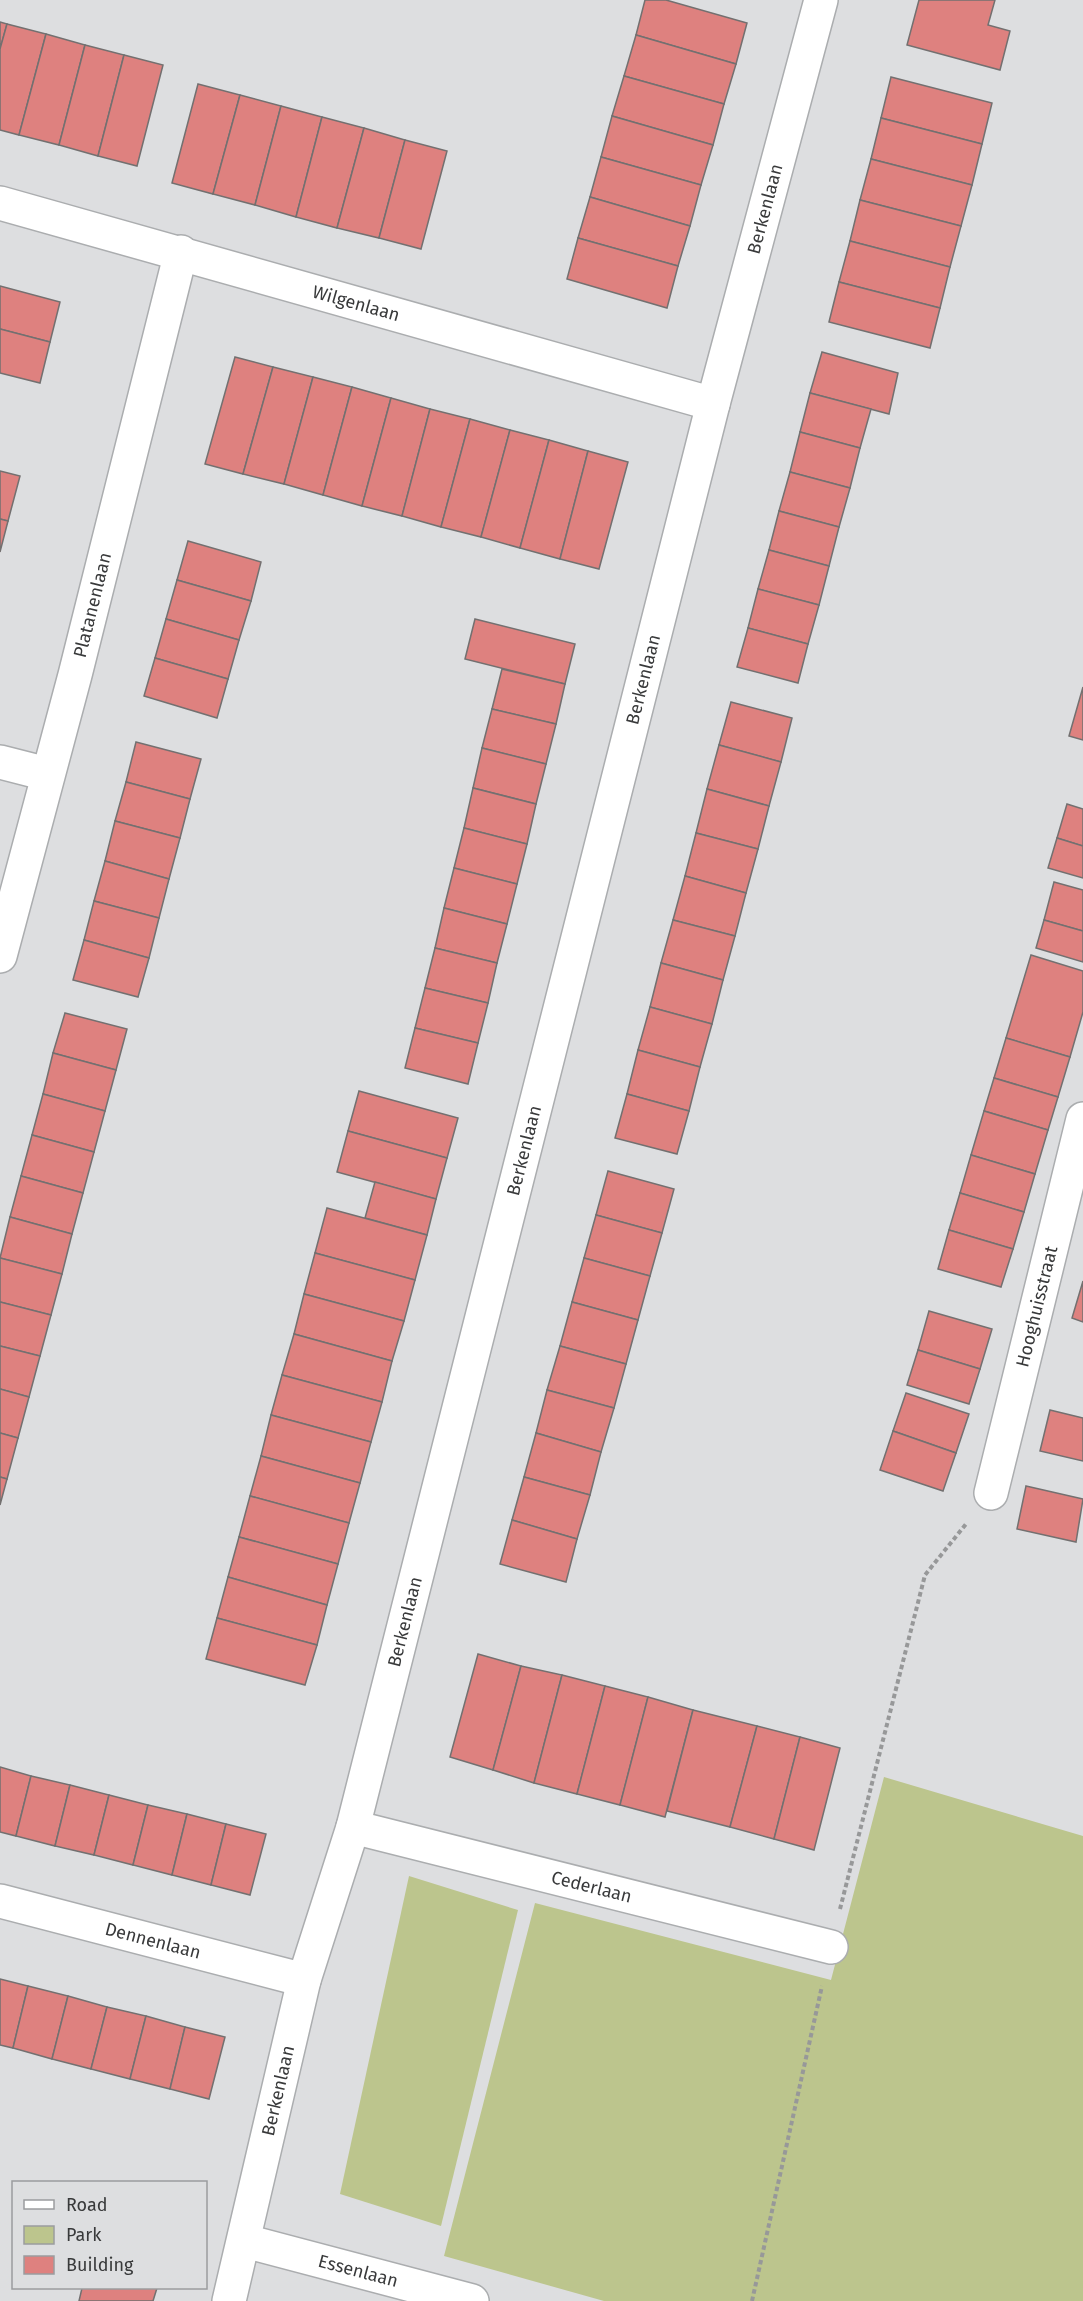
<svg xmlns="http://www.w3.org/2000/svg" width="1083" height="2301" font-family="'Fira Sans',sans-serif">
<rect width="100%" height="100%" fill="#dddee0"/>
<!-- green -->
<g fill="#bcc58d">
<polygon points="884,1777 1083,1836 1083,2301 604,2301 444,2256 535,1903 831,1980"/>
<polygon points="409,1876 518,1910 441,2226 340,2194"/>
</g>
<!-- building -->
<g fill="#de817f" stroke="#737070" stroke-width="1.5">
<polygon points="645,0 666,0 747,23 736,64 636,35"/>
<polygon points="919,0 995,0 988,25 1010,31 1000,70 907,45"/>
<polygon points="0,22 7,24 0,49"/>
<polygon points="7,24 46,34 19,135 0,130 0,49"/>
<polygon points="46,34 85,45 59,145 19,135"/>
<polygon points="636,35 736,64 724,104 624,76"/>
<polygon points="85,45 124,55 98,156 59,145"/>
<polygon points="124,55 163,65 137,166 98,156"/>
<polygon points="624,76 724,104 713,145 612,116"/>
<polygon points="891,77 992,103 982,144 881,118"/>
<polygon points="198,84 240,95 213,194 172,183"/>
<polygon points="240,95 281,106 255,205 213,194"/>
<polygon points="281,106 322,117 296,217 255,205"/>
<polygon points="612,116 713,145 701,185 601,157"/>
<polygon points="322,117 364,128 337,228 296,217"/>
<polygon points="881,118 982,144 972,185 871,159"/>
<polygon points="364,128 405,140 379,238 337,228"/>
<polygon points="405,140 447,151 421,249 379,238"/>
<polygon points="601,157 701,185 690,226 590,197"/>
<polygon points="871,159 972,185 961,226 860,200"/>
<polygon points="590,197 690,226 678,266 578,238"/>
<polygon points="860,200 961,226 950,267 850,241"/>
<polygon points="578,238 678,266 667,308 567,279"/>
<polygon points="850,241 950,267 940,308 839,282"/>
<polygon points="839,282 940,308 930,348 829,322"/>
<polygon points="0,286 60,302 50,342 0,329"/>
<polygon points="0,329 50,342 40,383 0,373"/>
<polygon points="822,352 898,373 889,414 810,393"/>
<polygon points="235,357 273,367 243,474 205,464"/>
<polygon points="273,367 313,377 284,484 243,474"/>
<polygon points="313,377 352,387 323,495 284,484"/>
<polygon points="352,387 391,398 362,506 323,495"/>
<polygon points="810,393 871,409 860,448 800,432"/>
<polygon points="391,398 430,409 402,516 362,506"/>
<polygon points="430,409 470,419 441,527 402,516"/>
<polygon points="470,419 510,430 481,537 441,527"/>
<polygon points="510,430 549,440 520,548 481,537"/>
<polygon points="800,432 860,448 850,488 790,472"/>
<polygon points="549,440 588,451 560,559 520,548"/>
<polygon points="588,451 628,462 599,569 560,559"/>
<polygon points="0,471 20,476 8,521 0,519"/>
<polygon points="790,472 850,488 839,527 779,511"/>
<polygon points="779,511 839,527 829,566 769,550"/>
<polygon points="0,519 8,521 0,552"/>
<polygon points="188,541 261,562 251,601 177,580"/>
<polygon points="769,550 829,566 819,605 758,589"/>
<polygon points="177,580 251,601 239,640 166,619"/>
<polygon points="758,589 819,605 808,644 748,628"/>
<polygon points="166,619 239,640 228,679 155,658"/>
<polygon points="475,619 575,644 565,684 465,659"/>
<polygon points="748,628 808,644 798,683 737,667"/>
<polygon points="155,658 228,679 217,718 144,696"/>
<polygon points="502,669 565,684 556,724 492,709"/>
<polygon points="1083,687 1083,740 1069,736"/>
<polygon points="731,702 792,718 781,762 719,745"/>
<polygon points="492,709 556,724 546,764 482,748"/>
<polygon points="136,742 201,759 190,799 126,782"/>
<polygon points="719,745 781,762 769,806 707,789"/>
<polygon points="482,748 546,764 536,804 473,788"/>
<polygon points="126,782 190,799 180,838 115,821"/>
<polygon points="473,788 536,804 527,844 464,828"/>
<polygon points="707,789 769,806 758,849 696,833"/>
<polygon points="1067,804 1083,809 1083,846 1057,838"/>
<polygon points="115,821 180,838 169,879 105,861"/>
<polygon points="464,828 527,844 517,884 454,868"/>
<polygon points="696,833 758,849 746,893 685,876"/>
<polygon points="1057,838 1083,846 1083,878 1048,868"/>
<polygon points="105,861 169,879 159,918 94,901"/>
<polygon points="454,868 517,884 507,924 444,908"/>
<polygon points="685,876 746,893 735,936 673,920"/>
<polygon points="1054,882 1083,890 1083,931 1044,920"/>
<polygon points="94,901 159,918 149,958 84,940"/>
<polygon points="444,908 507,924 497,963 435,948"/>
<polygon points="673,920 735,936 723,980 661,963"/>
<polygon points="1044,920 1083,931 1083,962 1036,948"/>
<polygon points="84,940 149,958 138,997 73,980"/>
<polygon points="435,948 497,963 488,1003 425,988"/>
<polygon points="1031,955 1083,971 1083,1012 1070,1057 1006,1038"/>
<polygon points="661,963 723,980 712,1024 650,1007"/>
<polygon points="425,988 488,1003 478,1043 415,1028"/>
<polygon points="650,1007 712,1024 700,1067 638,1050"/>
<polygon points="65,1013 127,1029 116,1070 53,1053"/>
<polygon points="415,1028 478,1043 468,1084 405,1068"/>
<polygon points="1006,1038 1070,1057 1058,1097 994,1078"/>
<polygon points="638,1050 700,1067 689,1111 627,1094"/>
<polygon points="53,1053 116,1070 105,1111 43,1094"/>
<polygon points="994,1078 1058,1097 1048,1130 984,1111"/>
<polygon points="359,1091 458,1118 447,1158 348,1131"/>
<polygon points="43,1094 105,1111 94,1152 32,1135"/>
<polygon points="627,1094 689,1111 677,1154 615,1138"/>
<polygon points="984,1111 1048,1130 1035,1174 971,1155"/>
<polygon points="348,1131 447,1158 436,1199 337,1172"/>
<polygon points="32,1135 94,1152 83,1193 21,1176"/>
<polygon points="971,1155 1035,1174 1024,1212 960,1193"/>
<polygon points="608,1171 674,1189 662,1233 596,1215"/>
<polygon points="21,1176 83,1193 72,1234 10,1217"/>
<polygon points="375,1182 436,1199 427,1235 365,1218"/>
<polygon points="960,1193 1024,1212 1013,1249 949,1230"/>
<polygon points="327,1208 427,1235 415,1280 315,1253"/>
<polygon points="596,1215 662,1233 650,1276 584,1258"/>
<polygon points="10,1217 72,1234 62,1274 0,1258"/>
<polygon points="949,1230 1013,1249 1001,1287 938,1269"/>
<polygon points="315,1253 415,1280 404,1321 304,1294"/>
<polygon points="0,1258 62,1274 51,1315 0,1302"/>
<polygon points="584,1258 650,1276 638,1320 572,1302"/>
<polygon points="1083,1281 1083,1322 1072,1318"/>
<polygon points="304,1294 404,1321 392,1361 294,1334"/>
<polygon points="0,1302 51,1315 40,1356 0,1346"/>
<polygon points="572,1302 638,1320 626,1364 560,1346"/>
<polygon points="929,1311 992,1329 980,1369 918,1350"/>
<polygon points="294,1334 392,1361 382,1402 282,1375"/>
<polygon points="0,1346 40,1356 29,1397 0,1389"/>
<polygon points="560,1346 626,1364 614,1408 547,1390"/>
<polygon points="918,1350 980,1369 969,1404 907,1385"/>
<polygon points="282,1375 382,1402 371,1442 271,1415"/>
<polygon points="0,1389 29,1397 18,1438 0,1433"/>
<polygon points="547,1390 614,1408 601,1452 536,1433"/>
<polygon points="906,1393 969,1414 956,1453 893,1431"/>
<polygon points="1050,1410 1083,1418 1083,1461 1040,1451"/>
<polygon points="271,1415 371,1442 360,1483 261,1456"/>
<polygon points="893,1431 956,1453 943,1491 880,1470"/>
<polygon points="0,1433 18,1438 7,1479 0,1477"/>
<polygon points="536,1433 601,1452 590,1495 524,1477"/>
<polygon points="261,1456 360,1483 349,1523 250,1496"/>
<polygon points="0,1477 7,1479 0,1505"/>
<polygon points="524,1477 590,1495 577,1539 512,1520"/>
<polygon points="1026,1486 1083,1499 1076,1542 1017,1529"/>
<polygon points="250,1496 349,1523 338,1564 239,1537"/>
<polygon points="512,1520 577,1539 566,1582 500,1564"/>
<polygon points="239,1537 338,1564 327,1605 228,1577"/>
<polygon points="228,1577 327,1605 317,1645 217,1618"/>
<polygon points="217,1618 317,1645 305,1685 206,1659"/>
<polygon points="478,1654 521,1666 493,1770 450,1757"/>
<polygon points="521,1666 562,1675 534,1783 493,1770"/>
<polygon points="562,1675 605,1686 577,1794 534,1783"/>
<polygon points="605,1686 648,1697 620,1805 577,1794"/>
<polygon points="648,1697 693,1710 665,1817 620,1805"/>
<polygon points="693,1710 757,1726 730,1827 667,1811"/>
<polygon points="757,1726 800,1737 774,1839 730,1827"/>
<polygon points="800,1737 840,1748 814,1850 774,1839"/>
<polygon points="0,1767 31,1776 16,1836 0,1832"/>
<polygon points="31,1776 70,1785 55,1846 16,1836"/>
<polygon points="70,1785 109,1795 94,1855 55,1846"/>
<polygon points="109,1795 148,1805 133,1865 94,1855"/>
<polygon points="148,1805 187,1814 172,1875 133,1865"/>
<polygon points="187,1814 226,1824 211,1885 172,1875"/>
<polygon points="226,1824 266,1834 250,1895 211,1885"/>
<polygon points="0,1979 28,1986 13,2048 0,2045"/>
<polygon points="28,1986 68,1996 52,2059 13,2048"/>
<polygon points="68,1996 107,2007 91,2069 52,2059"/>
<polygon points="107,2007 146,2016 130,2079 91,2069"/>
<polygon points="146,2016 185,2027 170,2089 130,2079"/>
<polygon points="185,2027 225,2037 209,2099 170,2089"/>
<polygon points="82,2288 157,2288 153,2301 79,2301"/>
</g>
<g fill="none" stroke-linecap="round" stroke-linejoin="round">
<!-- street casing -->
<g stroke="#abadaf" stroke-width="36">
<g id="street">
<path id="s1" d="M 0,203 L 713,404"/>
<polyline points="0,762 47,774"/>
<path id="s2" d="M 0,956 L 75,675 L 181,252"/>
<path id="s3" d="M 991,1493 L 1083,1119"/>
<path id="s4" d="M 353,1827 L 831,1947"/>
<path id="s5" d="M 0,1901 L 304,1980"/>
<path id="s6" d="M 245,2241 L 472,2301"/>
<path id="s7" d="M 229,2301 L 304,1980 L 353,1827 L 713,404 L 821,0"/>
</g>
</g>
<!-- path -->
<g stroke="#979899" stroke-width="4" stroke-dasharray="4.5 3" stroke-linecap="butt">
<polyline points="840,1909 925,1575 966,1524"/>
<polyline points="752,2301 822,1986"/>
</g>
<!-- street -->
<use href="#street" stroke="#fff" stroke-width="33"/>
</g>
<g text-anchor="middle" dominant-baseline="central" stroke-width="4.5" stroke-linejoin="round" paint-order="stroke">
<!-- street labels -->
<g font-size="18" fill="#393a3b" stroke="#dddee0">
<text stroke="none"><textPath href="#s7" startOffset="2160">Berkenlaan</textPath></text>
<text stroke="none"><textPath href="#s1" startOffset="370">Wilgenlaan</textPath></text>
<text stroke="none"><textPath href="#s2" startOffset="363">Platanenlaan</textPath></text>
<text stroke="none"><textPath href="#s7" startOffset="1674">Berkenlaan</textPath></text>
<text stroke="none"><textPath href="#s7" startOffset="1188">Berkenlaan</textPath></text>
<text stroke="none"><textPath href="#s3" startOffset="192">Hooghuisstraat</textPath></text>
<text stroke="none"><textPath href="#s7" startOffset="702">Berkenlaan</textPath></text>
<text stroke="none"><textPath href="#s4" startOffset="246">Cederlaan</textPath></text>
<text stroke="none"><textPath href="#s5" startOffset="158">Dennenlaan</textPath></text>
<text stroke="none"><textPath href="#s7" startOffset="216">Berkenlaan</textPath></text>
<text stroke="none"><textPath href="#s6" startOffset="117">Essenlaan</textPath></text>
</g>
</g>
<!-- legend -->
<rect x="12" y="2181" width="195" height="108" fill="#dddee0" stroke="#9b9c9e" stroke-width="1.5"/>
<rect x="24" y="2200" width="30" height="9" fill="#ffffff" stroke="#9b9c9e" stroke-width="1.5"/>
<text x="66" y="2211" font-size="18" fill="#393a3b">Road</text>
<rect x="24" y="2226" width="30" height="18" fill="#bcc58d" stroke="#9b9c9e" stroke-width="1.5"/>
<text x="66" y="2241" font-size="18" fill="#393a3b">Park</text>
<rect x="24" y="2256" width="30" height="18" fill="#de817f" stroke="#9b9c9e" stroke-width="1.5"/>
<text x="66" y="2271" font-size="18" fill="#393a3b">Building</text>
</svg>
